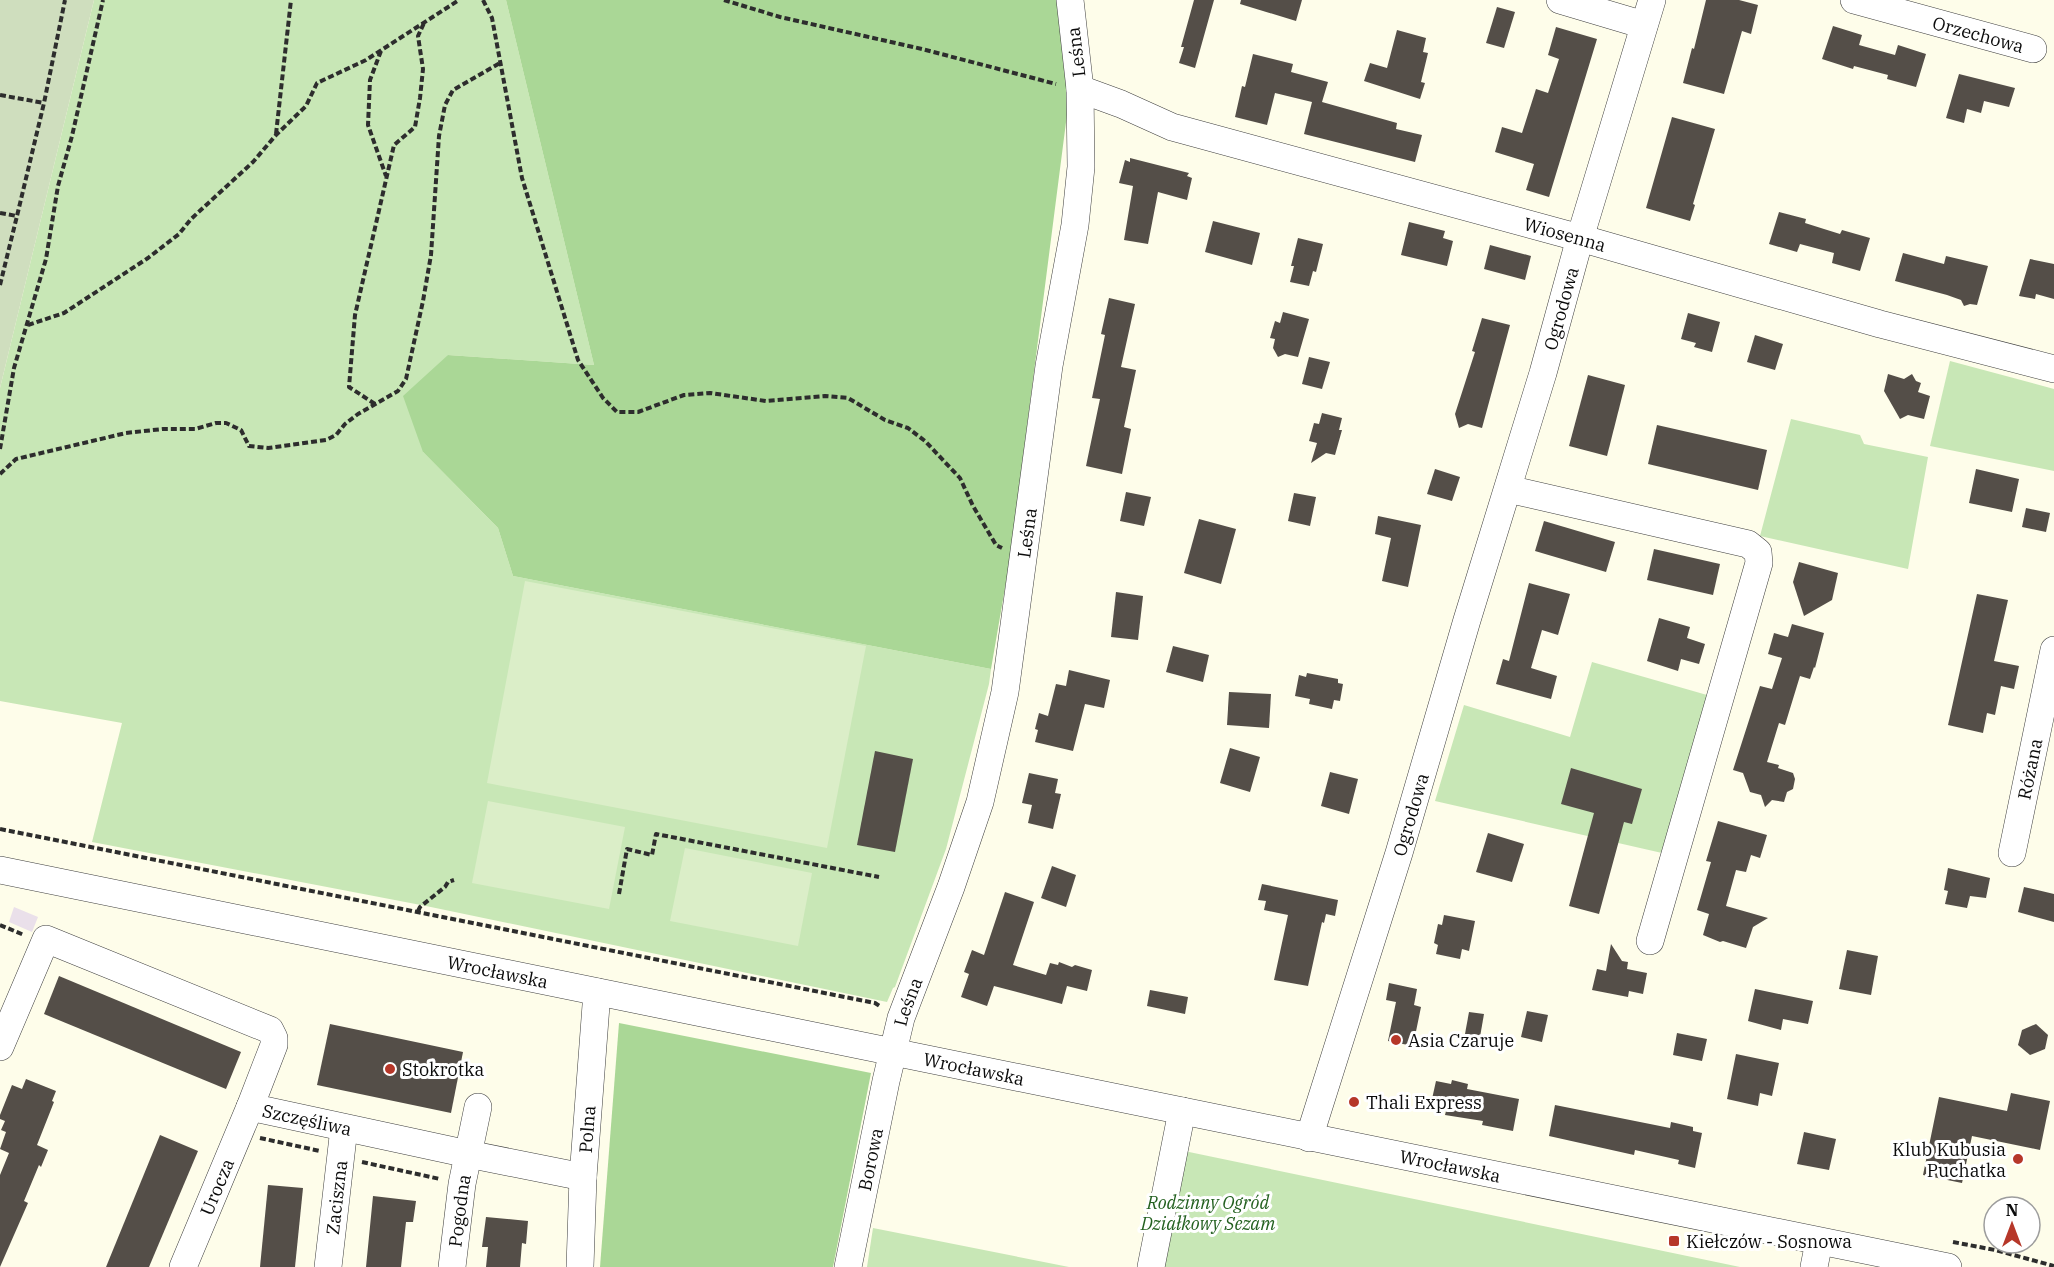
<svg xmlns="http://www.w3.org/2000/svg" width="2054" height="1267" font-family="'IBM Plex Serif',serif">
<rect width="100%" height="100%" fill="#fefdea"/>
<!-- industrial -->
<polygon fill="#eae0ea" points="14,907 38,917 32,932 9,922"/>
<!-- green -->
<g fill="#c8e7b6">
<polygon points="94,0 506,0 594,365 448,355 423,452 498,528 513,576 991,669 989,684 946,849 895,987 893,988 887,1002 426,906 92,842 122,723 0,701 0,388"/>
<polygon points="1950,361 2054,389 2054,471 1930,446"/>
<polygon points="1791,419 1860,435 1864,444 1928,457 1908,569 1760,536"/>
<polygon points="1592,662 1707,695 1662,853 1435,801 1464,705 1570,737"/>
<polygon points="1165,1147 1740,1267 1140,1267"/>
<polygon points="873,1228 1069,1267 867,1267"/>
</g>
<!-- forest -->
<g fill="#aad796">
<polygon points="506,0 1060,0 1070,91 1010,559 991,669 513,576 498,528 423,452 403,396 448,355 594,365"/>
<polygon points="619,1023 871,1073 833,1267 600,1267"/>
</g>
<!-- cemetery -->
<polygon fill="#cfdebe" points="0,0 94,0 0,388"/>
<!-- pitch -->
<g fill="#dbeec8">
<polygon points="525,581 866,646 827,848 487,783"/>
<polygon points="488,801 625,827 609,909 472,883"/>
<polygon points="685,848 812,873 798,946 670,921"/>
</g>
<!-- building -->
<g fill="#544e48">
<polygon points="1194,0 1214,0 1195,68 1179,63 1184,47 1181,47"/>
<polygon points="1241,0 1302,0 1296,21 1240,4"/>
<polygon points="1706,0 1739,0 1758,5 1751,34 1742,31 1724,94 1683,83 1692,48 1694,49"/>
<polygon points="1497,7 1515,12 1504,48 1486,43"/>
<polygon points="1833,26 1862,35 1859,45 1895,55 1898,45 1926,54 1916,87 1887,79 1888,75 1854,66 1853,69 1822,59"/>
<polygon points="1556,27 1597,39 1549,197 1526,190 1534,164 1495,152 1502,127 1522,133 1536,89 1548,93 1559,59 1548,55"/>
<polygon points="1397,30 1426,38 1423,52 1428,53 1421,82 1425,83 1420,99 1364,81 1370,63 1387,68"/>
<polygon points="1253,54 1293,64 1291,72 1328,82 1322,102 1397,123 1396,129 1422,135 1415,162 1304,134 1312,102 1275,93 1267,125 1235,117 1242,86 1245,87"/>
<polygon points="1959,74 2015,88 2009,107 1984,101 1981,113 1967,109 1964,123 1946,118"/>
<polygon points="1672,117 1715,129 1693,204 1695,205 1690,221 1646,208"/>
<polygon points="1130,158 1189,173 1187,176 1192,178 1187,200 1158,192 1148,244 1124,240 1133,186 1119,183 1125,160 1130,162"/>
<polygon points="1779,212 1806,219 1805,223 1824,229 1840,234 1842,230 1870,238 1860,271 1832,263 1834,253 1800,244 1797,252 1769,244"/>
<polygon points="1213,221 1260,233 1252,265 1205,252"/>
<polygon points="1409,222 1445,231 1443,238 1453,241 1447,266 1401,255"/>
<polygon points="1298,238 1323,244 1316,272 1313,271 1309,286 1290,282 1294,266 1291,266"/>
<polygon points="1490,245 1531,256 1525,280 1484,269"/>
<polygon points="1903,253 1944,264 1946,256 1988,266 1977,305 1970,304 1964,306 1961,300 1947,295 1895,281"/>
<polygon points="2030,259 2054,264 2054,299 2036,294 2035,299 2019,296"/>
<polygon points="1109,298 1135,304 1121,367 1136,370 1124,427 1131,429 1122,474 1086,466 1100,399 1092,398 1105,335 1101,334"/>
<polygon points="1283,312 1309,319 1298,357 1285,354 1278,357 1273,348 1275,339 1270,338 1275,321 1280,323"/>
<polygon points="1688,313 1720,322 1712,352 1694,347 1696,343 1681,339"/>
<polygon points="1482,318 1510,325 1482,428 1468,424 1459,428 1455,414 1475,352 1472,351"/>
<polygon points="1755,335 1783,344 1775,370 1747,362"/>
<polygon points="1309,357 1330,362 1322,389 1302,384"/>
<polygon points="1888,374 1904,379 1912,374 1916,381 1921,383 1918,392 1930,396 1924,419 1908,415 1900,419 1884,391"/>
<polygon points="1588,375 1625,385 1607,456 1569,446"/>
<polygon points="1322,413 1342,418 1339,430 1342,430 1335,455 1326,453 1311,463 1317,443 1309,441 1314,423 1319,424"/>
<polygon points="1657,425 1767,450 1758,490 1648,464"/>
<polygon points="1435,469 1460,477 1452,501 1427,494"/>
<polygon points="1976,469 2019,479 2012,512 1969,503"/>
<polygon points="1126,492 1151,497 1144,526 1120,521"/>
<polygon points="1294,493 1316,497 1310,526 1288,521"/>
<polygon points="2026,508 2050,513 2046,532 2022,527"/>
<polygon points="1378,516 1421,525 1408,587 1382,581 1391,538 1375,534"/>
<polygon points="1199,519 1236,529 1221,584 1184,573"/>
<polygon points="1544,521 1615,542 1606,572 1535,551"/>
<polygon points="1654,549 1720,564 1713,595 1647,580"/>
<polygon points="1799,562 1838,573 1832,600 1804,616 1793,582"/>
<polygon points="1529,583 1570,594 1558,635 1542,630 1531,668 1557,676 1551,699 1496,684 1503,659 1509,661"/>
<polygon points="1116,592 1143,596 1138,640 1111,637"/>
<polygon points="1977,594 2008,600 1994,661 2019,666 2014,689 2001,686 1995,715 1987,713 1983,733 1948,725"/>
<polygon points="1659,618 1690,627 1687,638 1705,644 1699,664 1681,659 1678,671 1647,661"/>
<polygon points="1792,624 1824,633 1815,668 1814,667 1810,679 1800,676 1785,725 1779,723 1767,762 1779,765 1778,768 1793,773 1795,779 1793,789 1787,792 1784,802 1772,800 1765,807 1761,795 1750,792 1743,773 1733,770 1760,686 1772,689 1782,658 1768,654 1774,633 1788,637"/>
<polygon points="1173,646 1209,655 1203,682 1166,672"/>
<polygon points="1069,670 1110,680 1104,708 1085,704 1073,751 1035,742 1038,730 1035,729 1039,713 1048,716 1056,684 1066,686"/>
<polygon points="1307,673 1338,679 1338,683 1343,684 1340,701 1334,700 1332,709 1309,704 1310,699 1295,696 1299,675 1306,677"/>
<polygon points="1229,692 1271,694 1269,728 1227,725"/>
<polygon points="1230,748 1260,757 1250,792 1220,783"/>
<polygon points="875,751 913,759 895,852 857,845"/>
<polygon points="1571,768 1642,789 1632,824 1624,822 1599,914 1569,906 1594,813 1561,804"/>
<polygon points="1330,772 1358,779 1349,814 1321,806"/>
<polygon points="1029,773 1058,779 1055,793 1061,794 1053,829 1028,823 1032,805 1022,803"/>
<polygon points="1718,821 1767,835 1760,858 1751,855 1746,872 1736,870 1726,906 1768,918 1753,927 1746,948 1723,941 1720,942 1703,935 1709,914 1697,910 1711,862 1706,861"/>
<polygon points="1488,833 1524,844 1512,882 1476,872"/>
<polygon points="1052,866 1076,875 1066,907 1041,898"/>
<polygon points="1948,868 1990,878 1986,898 1970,896 1967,908 1945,904 1948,891 1944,890"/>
<polygon points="1262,884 1338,900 1335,916 1326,914 1324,923 1322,922 1308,986 1274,980 1288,915 1264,910 1266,901 1258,900"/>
<polygon points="2024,887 2054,894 2054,922 2018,912"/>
<polygon points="1005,892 1034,902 1013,965 1046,975 1050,963 1058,965 1059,962 1072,967 1075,965 1092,970 1087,991 1067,986 1062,1004 994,986 987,1006 961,997 969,974 964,972 972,950 984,955"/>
<polygon points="1444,915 1475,921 1469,951 1462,949 1460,959 1436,954 1438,945 1434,943 1438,924 1442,925"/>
<polygon points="1611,944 1622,961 1628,962 1627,969 1647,973 1643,994 1629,991 1628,997 1592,990 1597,969 1606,971"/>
<polygon points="1847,950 1878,956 1871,995 1839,989"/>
<polygon points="59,976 241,1052 226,1089 44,1014"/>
<polygon points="1389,983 1417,989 1414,1005 1421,1007 1413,1046 1388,1041 1396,1002 1386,1000"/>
<polygon points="1755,989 1813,1001 1808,1024 1783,1019 1781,1030 1748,1021"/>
<polygon points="1150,990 1188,997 1185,1014 1147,1006"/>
<polygon points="1527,1011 1548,1015 1542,1042 1521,1037"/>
<polygon points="1469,1012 1484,1014 1480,1037 1465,1034"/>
<polygon points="330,1024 463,1052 451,1113 317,1085"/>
<polygon points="2036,1024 2048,1035 2045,1049 2030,1055 2018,1045 2022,1030"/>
<polygon points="1677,1033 1707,1039 1702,1061 1673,1055"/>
<polygon points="1736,1054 1779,1063 1772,1096 1760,1093 1758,1106 1727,1099"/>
<polygon points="26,1079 56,1091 52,1101 54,1102 37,1145 48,1150 41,1167 39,1165 24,1201 28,1203 0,1267 0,1175 9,1153 0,1149 6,1132 1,1130 5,1121 0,1119 0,1115 12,1085 22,1089"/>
<polygon points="1452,1080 1468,1084 1467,1089 1519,1099 1513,1131 1482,1125 1483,1121 1445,1115 1446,1111 1430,1108 1436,1081 1451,1084"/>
<polygon points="2011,1093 2050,1101 2040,1150 1972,1136 1962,1183 1923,1175 1939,1097 2007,1111"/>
<polygon points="1555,1105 1670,1128 1671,1122 1693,1127 1693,1131 1702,1133 1695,1168 1678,1164 1679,1160 1635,1150 1634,1155 1549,1136"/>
<polygon points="1804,1132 1836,1139 1829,1170 1797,1164"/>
<polygon points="160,1135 198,1151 149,1267 106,1267"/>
<polygon points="268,1185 303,1188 295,1267 260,1267"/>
<polygon points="373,1196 416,1201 413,1222 406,1222 401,1267 366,1267"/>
<polygon points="486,1217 528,1221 526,1244 522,1243 520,1267 486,1267 488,1247 482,1247"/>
</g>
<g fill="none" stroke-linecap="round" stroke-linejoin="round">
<!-- minor casing -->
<g stroke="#3e3e3e" stroke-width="28">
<g id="minor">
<polyline points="1560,0 1644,25"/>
<path id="s1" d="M 1854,0 L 2033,49"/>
<path id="s2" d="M 1080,89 L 1121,104 L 1172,127 L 1580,238 L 1880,324 L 2054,369"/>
<polyline points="1508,489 1748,544 1758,552 1759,563 1650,941"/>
<path id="s3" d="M 2012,853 L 2054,650"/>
<path id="s4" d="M 0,870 L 1948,1267"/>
<path id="s5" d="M 0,1047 L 46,939 L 270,1030 L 274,1038 L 274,1045 L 250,1107 L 468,1154 L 583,1177"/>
<path id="s6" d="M 1309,1138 L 1399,853 L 1467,620 L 1543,373 L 1580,238 L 1652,0"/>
<path id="s7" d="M 183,1267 L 250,1107"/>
<path id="s8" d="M 328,1267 L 344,1128"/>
<path id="s9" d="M 452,1267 L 462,1184 L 478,1107"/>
<path id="s10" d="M 580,1267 L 583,1177 L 597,992"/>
<path id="s11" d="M 848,1267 L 886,1081 L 901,1018 L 951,887 L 980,802 L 1005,692 L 1049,366 L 1075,225 L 1081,167 L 1080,89 L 1070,0"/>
<polyline points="1151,1267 1182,1111"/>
<polyline points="1814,1267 1819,1242"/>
</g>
</g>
<!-- path -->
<g stroke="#2d2d2d" stroke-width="4" stroke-dasharray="6 3" stroke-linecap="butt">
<polyline points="483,0 492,18 522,178 578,360 603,398 617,412 638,412 684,395 710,393 766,401 825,396 848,398 885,420 908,428 925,441 960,478 973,506 996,545 1002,548"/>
<polyline points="724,0 780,17 922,49 1056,84"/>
<polyline points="381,51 370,80 368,125 386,176"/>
<polyline points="0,95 44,103"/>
<polyline points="276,134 291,0"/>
<polyline points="0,213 17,216 44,103 65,0"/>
<polyline points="0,285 17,216"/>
<polyline points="28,325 64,313 148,258 179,234 191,219 253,162 276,135 306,106 317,83 366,60 459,0"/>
<polyline points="375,404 349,387 355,315 394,145 415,127 420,98 423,69 418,36 424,23"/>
<polyline points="0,449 14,368 46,259 58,186 72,136 103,0"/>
<polyline points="0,474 16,459 126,433 163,429 195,429 216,423 226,423 241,430 249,446 268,448 326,440 336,435 345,424 358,414 398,391 406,379 423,301 431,255 439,136 445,105 453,90 500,63"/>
<polyline points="0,829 875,1003 881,1007"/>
<polyline points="619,894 627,849 652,855 656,834 879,877"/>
<polyline points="418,911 420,907 445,887 448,882 454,880"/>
<polyline points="0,925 24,935"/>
<polyline points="260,1138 320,1151"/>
<polyline points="362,1162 440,1179"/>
<polyline points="1953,1242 1995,1250 2054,1266"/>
</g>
<!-- minor -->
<use href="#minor" stroke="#fff" stroke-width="27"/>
</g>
<!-- markers -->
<g fill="#b63729" stroke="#fff" stroke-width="2">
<circle cx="1396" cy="1040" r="6"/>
<circle cx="390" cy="1069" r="6"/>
<circle cx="1354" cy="1102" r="6"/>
<circle cx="2018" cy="1159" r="6"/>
<rect x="1668" y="1235" width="12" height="12" rx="3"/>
</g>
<g text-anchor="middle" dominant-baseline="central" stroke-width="6" stroke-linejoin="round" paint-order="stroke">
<!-- street labels -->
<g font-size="18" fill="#0b0b0b" stroke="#fff">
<text stroke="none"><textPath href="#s1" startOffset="129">Orzechowa</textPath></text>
<text transform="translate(1076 52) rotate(-97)">Leśna</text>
<text stroke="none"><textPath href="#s2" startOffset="507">Wiosenna</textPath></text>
<text stroke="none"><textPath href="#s6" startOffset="867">Ogrodowa</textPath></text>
<text stroke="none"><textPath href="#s11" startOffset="758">Leśna</textPath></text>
<text stroke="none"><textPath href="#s3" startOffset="86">Różana</textPath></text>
<text stroke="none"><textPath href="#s6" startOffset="339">Ogrodowa</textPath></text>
<text stroke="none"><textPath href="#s4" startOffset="508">Wrocławska</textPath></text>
<text stroke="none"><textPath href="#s11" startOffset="272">Leśna</textPath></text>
<text stroke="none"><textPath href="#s4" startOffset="994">Wrocławska</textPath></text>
<text stroke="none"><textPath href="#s5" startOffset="500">Szczęśliwa</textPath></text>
<text stroke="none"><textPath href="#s10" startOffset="138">Polna</textPath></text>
<text stroke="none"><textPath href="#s11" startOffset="110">Borowa</textPath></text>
<text stroke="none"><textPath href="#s4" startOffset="1480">Wrocławska</textPath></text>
<text stroke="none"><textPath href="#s7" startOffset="87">Urocza</textPath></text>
<text stroke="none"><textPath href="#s8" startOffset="70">Zaciszna</textPath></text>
<text stroke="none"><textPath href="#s9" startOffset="57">Pogodna</textPath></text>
</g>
<!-- poi labels -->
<g font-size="18" fill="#0b0b0b" stroke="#fff" text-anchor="start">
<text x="1408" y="1040">Asia Czaruje</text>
<text x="402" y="1069">Stokrotka</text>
<text x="1366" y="1102">Thali Express</text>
<text x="2006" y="1149" text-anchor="end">Klub Kubusia<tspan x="2006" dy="21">Puchatka</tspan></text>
<text x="1686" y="1241">Kiełczów - Sosnowa</text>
</g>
<!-- park labels -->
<g font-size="18" font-style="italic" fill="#23601f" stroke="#fff">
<text x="1208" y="1202">Rodzinny Ogród<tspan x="1208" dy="21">Działkowy Sezam</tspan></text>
</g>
</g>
<!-- north arrow -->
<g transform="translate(2012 1225)"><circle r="28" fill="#ffffff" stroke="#9d9d9d" stroke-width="1.5"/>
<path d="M0-4.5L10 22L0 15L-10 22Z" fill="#b63729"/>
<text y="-9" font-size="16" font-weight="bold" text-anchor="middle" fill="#0b0b0b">N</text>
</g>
</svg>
